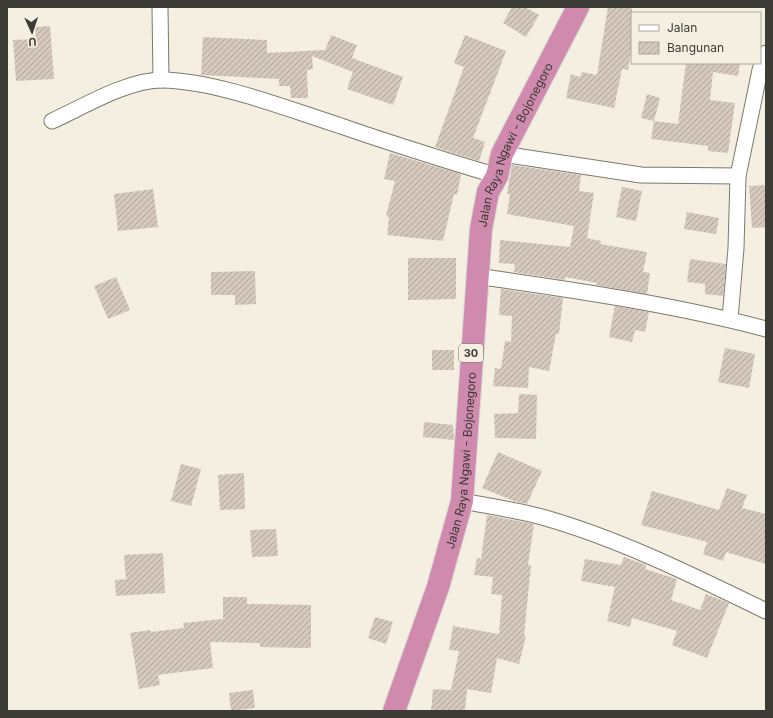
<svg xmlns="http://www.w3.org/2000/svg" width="773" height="718" font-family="Inter,sans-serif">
<defs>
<pattern id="building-hatch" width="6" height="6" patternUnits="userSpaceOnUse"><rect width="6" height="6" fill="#d5c9bd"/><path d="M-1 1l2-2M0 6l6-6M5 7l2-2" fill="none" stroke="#aea49a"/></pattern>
</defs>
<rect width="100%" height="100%" fill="#f4efe0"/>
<!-- building -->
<g fill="url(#building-hatch)">
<polygon points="512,7 525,7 539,15 526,37 503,23"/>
<polygon points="608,7 632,7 632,45 628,70 622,69 614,108 566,98 571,74 580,77 582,72 597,75"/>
<polygon points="50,26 54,79 16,81 13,40 36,39 35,27"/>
<polygon points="331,35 357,45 352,58 403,77 393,105 347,89 353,72 312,56 313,69 307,70 308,98 291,98 290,86 279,86 279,79 201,75 203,37 267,40 267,53 325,50"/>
<polygon points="465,35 506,51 473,138 485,142 479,161 435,147 464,67 454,63"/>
<polygon points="686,63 740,63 738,76 713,72 710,100 735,103 728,153 708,151 708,146 651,139 654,121 678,124"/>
<polygon points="647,94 660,98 654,121 641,118"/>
<polygon points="390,153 461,174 457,195 454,194 443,241 387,235 389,217 386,216 395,181 384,179"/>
<polygon points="512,165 581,175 579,191 594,193 587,238 601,241 600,244 647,252 643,272 650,273 647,294 596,285 597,283 565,277 565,280 514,272 515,264 499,263 500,240 570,247 574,226 507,214 510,194 507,194"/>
<polygon points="766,185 766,227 752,228 749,186"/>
<polygon points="622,187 642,191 636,221 616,217"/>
<polygon points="153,189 158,227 118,231 114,194"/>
<polygon points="687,212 719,218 716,234 684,229"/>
<polygon points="408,258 456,258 456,299 408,300"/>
<polygon points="690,259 726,264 723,296 705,294 705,284 687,282"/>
<polygon points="255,271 256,304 235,305 235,295 211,295 211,272"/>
<polygon points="116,277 130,310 108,319 94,286"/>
<polygon points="501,289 563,298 559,334 556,334 549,371 529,367 528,388 493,386 495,368 501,369 505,341 511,342 512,316 499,315"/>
<polygon points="615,306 649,312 645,332 635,330 632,342 609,337"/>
<polygon points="725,348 755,354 749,388 718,382"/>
<rect x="432" y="350" width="22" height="20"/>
<polygon points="519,394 537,395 536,439 495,438 494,414 518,413"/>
<polygon points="424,422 453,425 454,440 423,437"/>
<polygon points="498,452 542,471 527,504 514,501 482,488"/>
<polygon points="181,464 201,469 191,506 171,501"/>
<polygon points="244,473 245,509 220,510 218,475"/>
<polygon points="727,488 747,495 742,508 766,514 766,564 726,552 723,561 703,554 707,542 641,525 652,491 719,510"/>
<polygon points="487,515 534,524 528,565 531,565 524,636 526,636 519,664 497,658 491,693 467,689 465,711 431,711 433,689 451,690 459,651 449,650 453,626 499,634 502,595 491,594 493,577 474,575 477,558 481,559"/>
<polygon points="276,529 278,556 252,557 250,530"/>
<polygon points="163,553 165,593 116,596 115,580 126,579 124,555"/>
<polygon points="624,557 646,565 645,569 677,579 671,600 700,610 706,594 729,603 707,658 672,645 677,631 632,618 630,627 607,621 615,587 581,581 585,559 621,565"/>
<polygon points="223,597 247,597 247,604 311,605 311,648 260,647 260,643 210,642 213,668 158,675 160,685 139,689 130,633 150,630 151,632 184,628 183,623 223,619"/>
<polygon points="375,617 393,622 386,644 368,638"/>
<polygon points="253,690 255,708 231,711 229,693"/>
</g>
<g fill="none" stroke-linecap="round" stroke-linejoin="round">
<!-- minor casing -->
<g stroke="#7e796c" stroke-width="17">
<g id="minor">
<polyline points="160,7 161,80"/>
<path d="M 52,121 C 83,107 127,80 162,80 C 217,81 288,109 341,126 C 392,144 445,160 497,176"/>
<polyline points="502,154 641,175 738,176"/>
<path d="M 476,276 C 573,290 671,304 766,329"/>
<polyline points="730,319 736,248 738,176 760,70 766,53"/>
<path d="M 462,501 C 488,506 516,510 542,517 C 620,539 694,576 766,611"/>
</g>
</g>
<!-- trunk casing -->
<g stroke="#d4d4d3" stroke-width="24">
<g id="trunk">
<path id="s1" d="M 394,711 L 438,587 L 462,501 L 481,229 L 488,192 L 497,176 L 502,154 L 578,7"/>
</g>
</g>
<!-- minor -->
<use href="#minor" stroke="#fff" stroke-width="15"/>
<!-- trunk -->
<use href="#trunk" stroke="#cf8aae" stroke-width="22"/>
</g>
<g text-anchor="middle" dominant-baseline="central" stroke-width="4" stroke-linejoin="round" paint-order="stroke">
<!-- shield labels -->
<rect fill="#f4efe0" stroke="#747168" stroke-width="1" x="459" y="344" width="24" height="18" rx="3"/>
<g font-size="11" font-weight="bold" fill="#3d3b35">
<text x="471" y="353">30</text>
</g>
<!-- street labels -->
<g font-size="12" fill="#3d3b35" stroke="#f4efe0">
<text stroke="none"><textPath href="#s1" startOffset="585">Jalan Raya Ngawi - Bojonegoro</textPath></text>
<text stroke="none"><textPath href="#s1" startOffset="261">Jalan Raya Ngawi - Bojonegoro</textPath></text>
</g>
</g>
<!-- border -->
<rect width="773" height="718" fill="none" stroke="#3d3b35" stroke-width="16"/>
<!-- legend -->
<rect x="631" y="12" width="130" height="52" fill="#f4efe0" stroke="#aba79c"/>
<rect x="639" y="25" width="20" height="6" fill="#ffffff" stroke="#aba79c"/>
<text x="667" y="32" font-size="12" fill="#3d3b35">Jalan</text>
<rect x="639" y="42" width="20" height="12" fill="url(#building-hatch)" stroke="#aba79c"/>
<text x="667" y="52" font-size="12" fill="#3d3b35">Bangunan</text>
<!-- north arrow -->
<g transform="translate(32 32) rotate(177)" stroke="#f4efe0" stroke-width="3" paint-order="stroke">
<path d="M0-3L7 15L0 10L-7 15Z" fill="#3d3b35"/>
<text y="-6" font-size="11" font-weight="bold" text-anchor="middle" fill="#3d3b35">U</text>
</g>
</svg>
